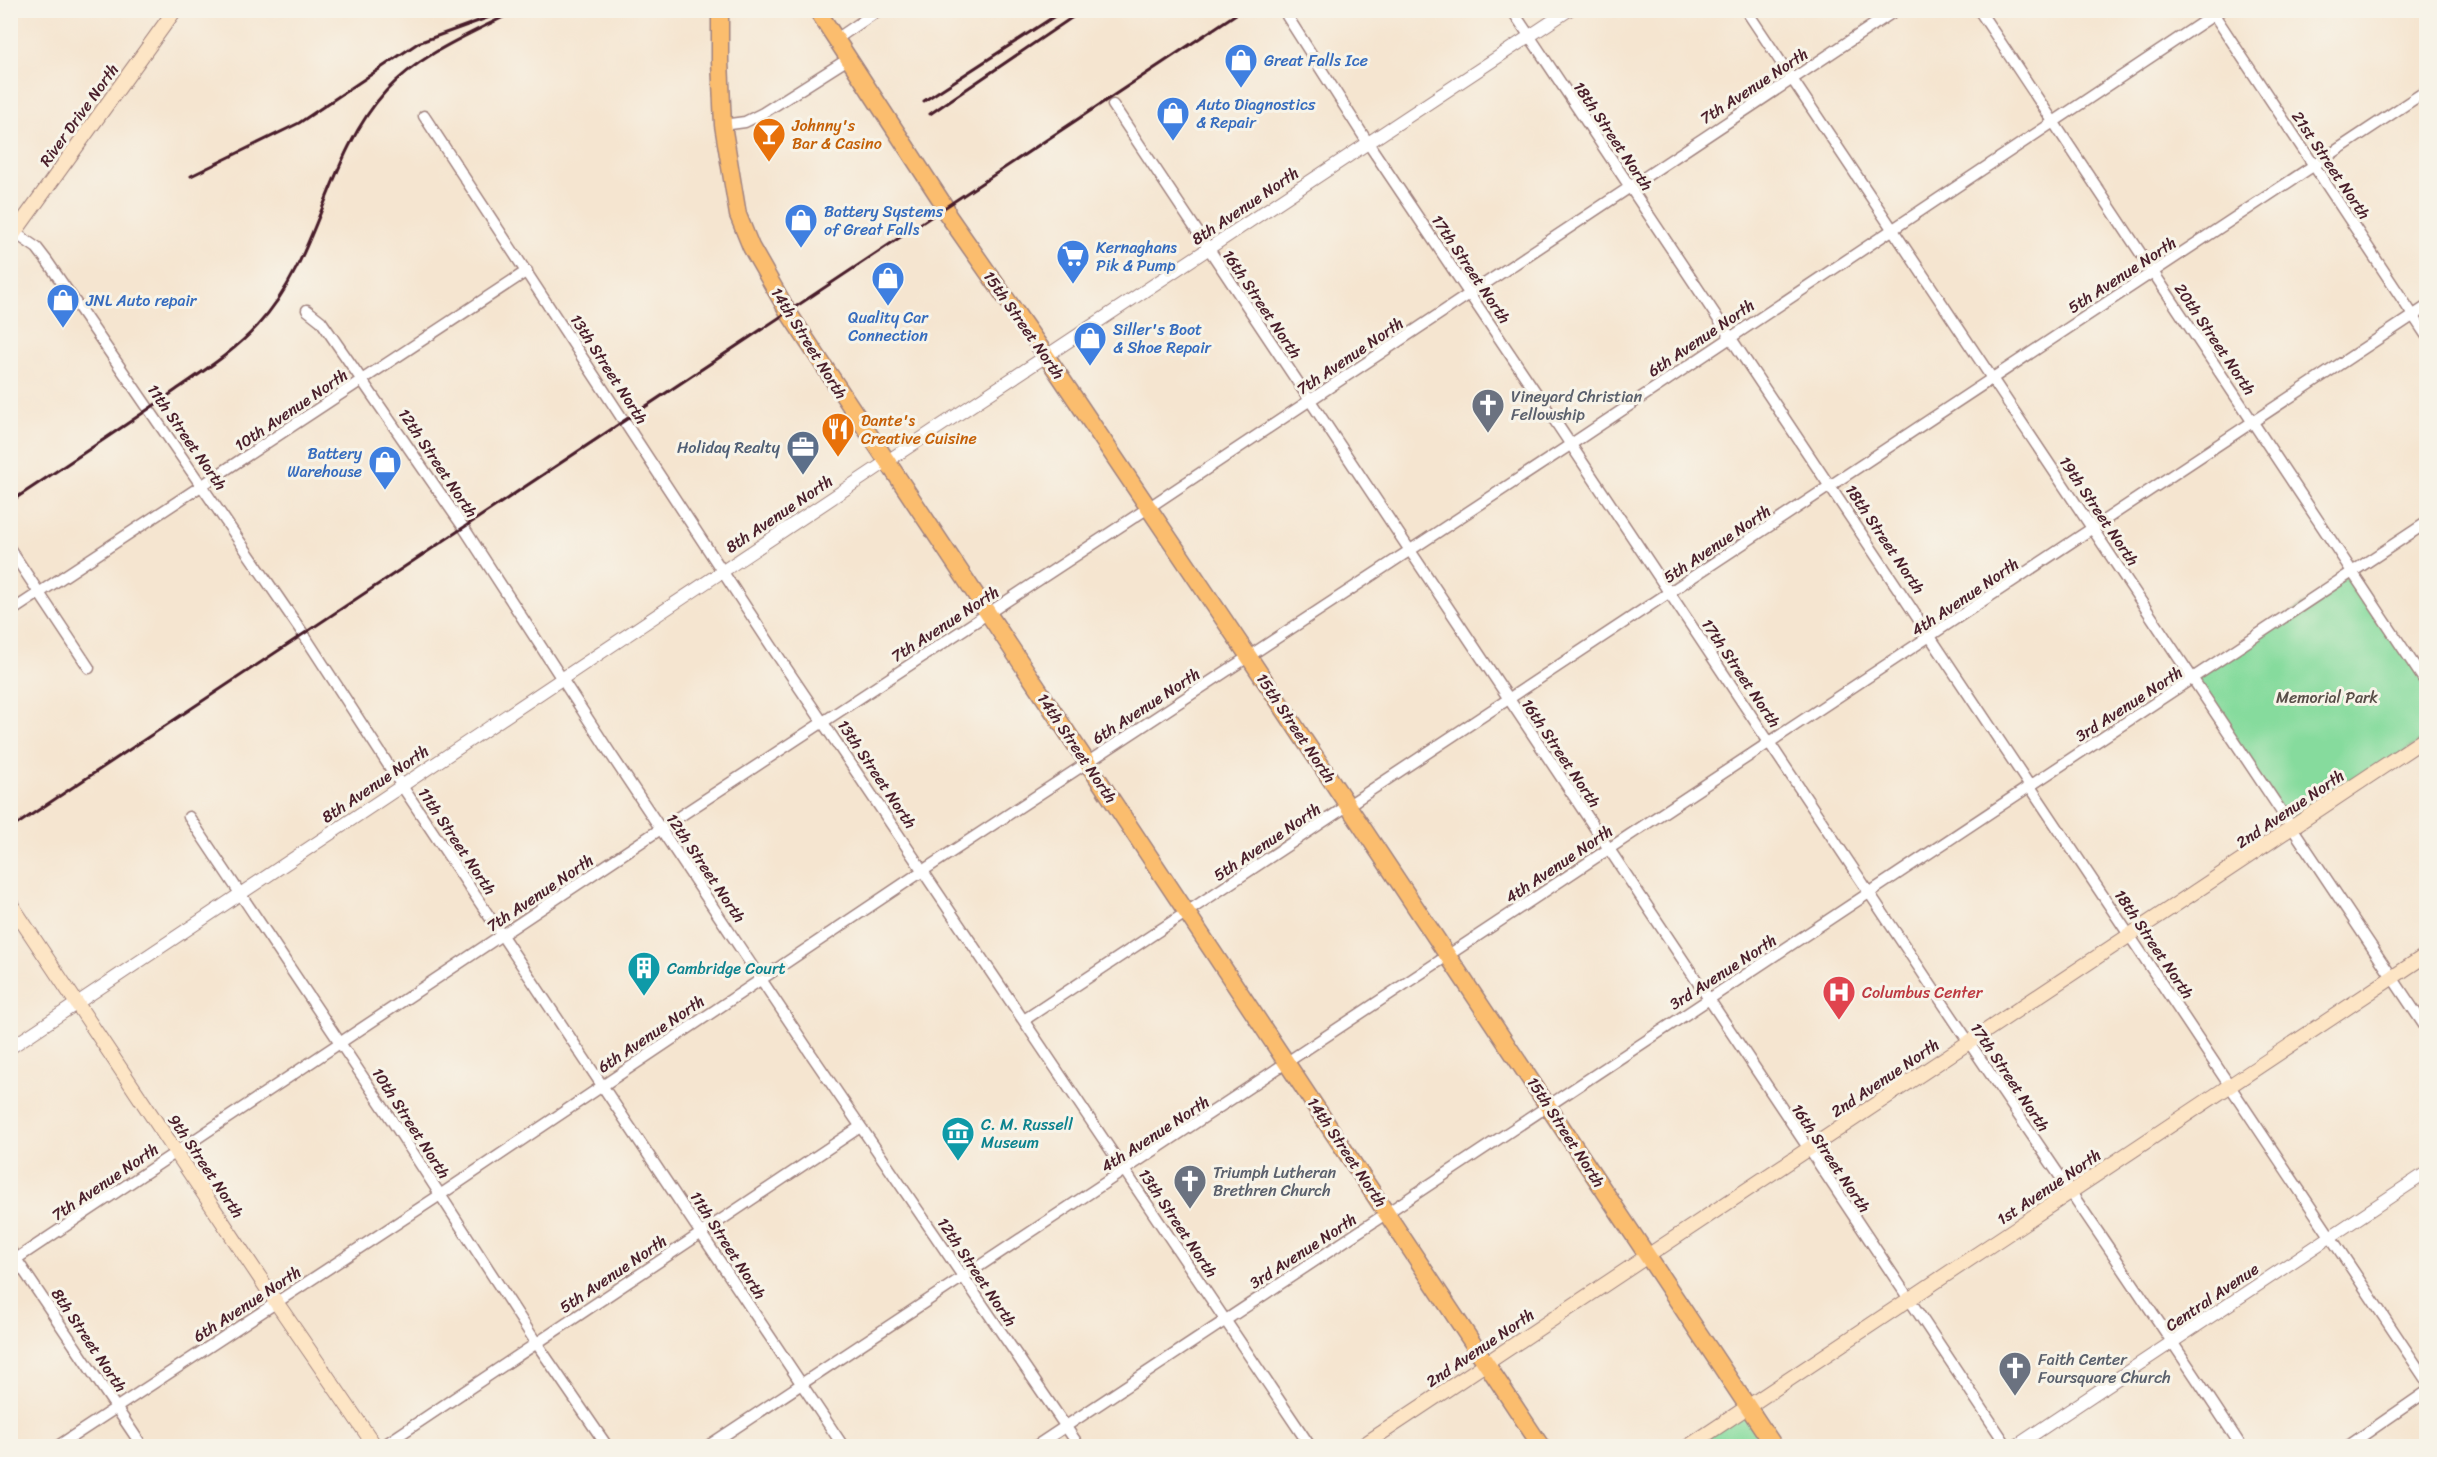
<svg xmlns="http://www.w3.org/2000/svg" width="2437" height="1457" font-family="Sriracha,sans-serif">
<rect width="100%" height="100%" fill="#f7f3e8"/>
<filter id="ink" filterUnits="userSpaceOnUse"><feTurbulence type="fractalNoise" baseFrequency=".0167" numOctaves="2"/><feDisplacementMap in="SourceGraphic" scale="12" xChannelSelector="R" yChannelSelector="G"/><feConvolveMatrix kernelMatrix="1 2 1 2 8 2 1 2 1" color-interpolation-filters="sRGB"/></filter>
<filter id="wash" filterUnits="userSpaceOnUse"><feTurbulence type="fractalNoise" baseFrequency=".008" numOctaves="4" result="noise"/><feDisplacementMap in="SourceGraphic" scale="24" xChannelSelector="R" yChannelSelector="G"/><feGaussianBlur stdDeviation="1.35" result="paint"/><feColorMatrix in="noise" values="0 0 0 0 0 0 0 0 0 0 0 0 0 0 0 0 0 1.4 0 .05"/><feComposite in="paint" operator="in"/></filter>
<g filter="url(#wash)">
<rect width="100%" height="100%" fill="#f5e5d0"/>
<!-- green -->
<g fill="#86db9d" stroke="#687d64" stroke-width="1.5">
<polygon points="2353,572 2426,683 2426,738 2291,828 2193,680"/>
<polygon points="1748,1407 1774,1446 1689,1446"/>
</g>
</g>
<g filter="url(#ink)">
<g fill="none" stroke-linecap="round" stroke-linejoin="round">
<!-- minor casing -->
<g stroke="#a0827e" stroke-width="13">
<g id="minor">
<polyline points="1512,10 2426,1380"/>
<polyline points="1746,10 2426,1028"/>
<polyline points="1979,10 2426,683"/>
<polyline points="2211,10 2426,335"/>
<path d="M 1287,16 L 1368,143 C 1554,417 1736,694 1920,969 C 2026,1129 2137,1286 2241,1446"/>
<polyline points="835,40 879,10"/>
<polyline points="1113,105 2007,1446"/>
<polyline points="424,116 772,647 1310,1446"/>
<polyline points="723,125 745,122 763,113 848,59"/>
<polyline points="15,233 37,248 47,261 304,635 402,786 843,1446"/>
<polyline points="307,310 321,321 464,528 610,753 811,1054 1079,1446"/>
<polyline points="10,549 89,668"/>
<polyline points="10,612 527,271"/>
<polyline points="189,817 391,1119 537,1344 607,1446"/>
<polyline points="1024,1020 2426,91"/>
<polyline points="10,1250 142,1446"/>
<polyline points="10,1263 662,828 1148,508 1896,10"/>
<polyline points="58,1446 440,1195 924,870 1570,445 2221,10"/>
<polyline points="383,1446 860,1127"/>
<polyline points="708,1446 2426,307"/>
<polyline points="1036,1446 2426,523"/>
<polyline points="2348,1446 2426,1392"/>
</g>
</g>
<!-- tertiary casing -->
<g stroke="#a0827e" stroke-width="14">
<g id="tertiary">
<polyline points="10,1048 886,462 1569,10"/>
<polyline points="2016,1446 2426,1173"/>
</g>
</g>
<!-- secondary casing -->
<g stroke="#a0827e" stroke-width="16">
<g id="secondary">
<polyline points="10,239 175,10"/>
<polyline points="10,903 276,1302 375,1446"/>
<polyline points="1362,1446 2426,738"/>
<polyline points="1689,1446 2426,955"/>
</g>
</g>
<!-- primary casing -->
<g stroke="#a0827e" stroke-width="19">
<g id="primary">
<polyline points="720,10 720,61 723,125 738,215 751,247 788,312 1541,1446"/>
<polyline points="817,10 946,208 947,214 1047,357 1249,657 1774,1446"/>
</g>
</g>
<!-- minor -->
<use href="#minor" stroke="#fff" stroke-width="10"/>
<!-- tertiary -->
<use href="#tertiary" stroke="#fff" stroke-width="12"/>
<!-- secondary -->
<use href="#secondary" stroke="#fde5c5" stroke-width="14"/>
<!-- primary -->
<use href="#primary" stroke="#fbbd6e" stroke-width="16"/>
<!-- rail -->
<g stroke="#4a1f2b" stroke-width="3">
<polyline points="924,101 1064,10"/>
<polyline points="930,114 1083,10"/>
<polyline points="191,176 299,123 418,43 495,15"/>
<path d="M 10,502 C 66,465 122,428 176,390 C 205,370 235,351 258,325 C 320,258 325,158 386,91 C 421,53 473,33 517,10"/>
<polyline points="10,829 1242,10"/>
</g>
</g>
</g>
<!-- icons -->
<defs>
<g id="shop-pin" transform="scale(1.725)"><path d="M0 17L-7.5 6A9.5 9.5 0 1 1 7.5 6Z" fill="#3f7fe0" stroke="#f7f3e8"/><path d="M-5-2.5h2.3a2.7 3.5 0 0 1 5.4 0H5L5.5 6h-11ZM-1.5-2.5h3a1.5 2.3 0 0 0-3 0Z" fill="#fff"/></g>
<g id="bar-pin" transform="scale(1.725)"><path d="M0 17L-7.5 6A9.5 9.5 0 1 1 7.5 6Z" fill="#e8710a" stroke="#f7f3e8"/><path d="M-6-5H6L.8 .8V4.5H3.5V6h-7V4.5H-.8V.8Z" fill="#fff"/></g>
<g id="supermarket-pin" transform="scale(1.725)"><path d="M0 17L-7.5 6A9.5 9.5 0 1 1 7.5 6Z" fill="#3f7fe0" stroke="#f7f3e8"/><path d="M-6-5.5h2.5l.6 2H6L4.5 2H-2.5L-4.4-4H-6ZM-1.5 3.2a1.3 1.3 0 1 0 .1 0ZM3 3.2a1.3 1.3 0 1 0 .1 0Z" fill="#fff"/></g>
<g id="church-pin" transform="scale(1.725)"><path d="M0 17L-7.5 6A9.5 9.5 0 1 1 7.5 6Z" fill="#6b7280" stroke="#f7f3e8"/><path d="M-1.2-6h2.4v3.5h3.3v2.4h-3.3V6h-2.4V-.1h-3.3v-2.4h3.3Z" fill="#fff"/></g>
<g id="restaurant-pin" transform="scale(1.725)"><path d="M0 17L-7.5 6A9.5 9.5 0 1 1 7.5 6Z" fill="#e8710a" stroke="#f7f3e8"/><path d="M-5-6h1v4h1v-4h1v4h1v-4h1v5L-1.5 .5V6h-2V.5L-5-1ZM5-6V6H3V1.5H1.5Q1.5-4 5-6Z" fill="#fff"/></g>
<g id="office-pin" transform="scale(1.725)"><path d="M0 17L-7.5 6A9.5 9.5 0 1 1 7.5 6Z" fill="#5c6f8a" stroke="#f7f3e8"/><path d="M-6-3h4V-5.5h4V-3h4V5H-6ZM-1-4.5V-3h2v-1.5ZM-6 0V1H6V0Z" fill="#fff"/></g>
<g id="building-pin" transform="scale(1.725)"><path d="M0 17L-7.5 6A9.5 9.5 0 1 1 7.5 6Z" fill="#0f9aa8" stroke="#f7f3e8"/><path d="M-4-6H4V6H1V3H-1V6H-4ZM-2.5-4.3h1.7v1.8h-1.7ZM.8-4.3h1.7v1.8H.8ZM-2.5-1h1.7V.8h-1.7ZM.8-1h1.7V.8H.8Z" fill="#fff"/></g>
<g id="hospital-pin" transform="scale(1.725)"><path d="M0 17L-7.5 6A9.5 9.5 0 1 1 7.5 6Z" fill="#e0444e" stroke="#f7f3e8"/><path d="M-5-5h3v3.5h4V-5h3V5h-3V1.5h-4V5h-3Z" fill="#fff"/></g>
<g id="museum-pin" transform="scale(1.725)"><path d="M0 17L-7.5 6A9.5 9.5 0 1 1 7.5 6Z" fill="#0f9aa8" stroke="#f7f3e8"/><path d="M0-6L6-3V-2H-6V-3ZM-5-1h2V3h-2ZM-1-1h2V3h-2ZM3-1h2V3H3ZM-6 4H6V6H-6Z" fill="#fff"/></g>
</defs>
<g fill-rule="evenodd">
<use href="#shop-pin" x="1241" y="60"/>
<use href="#shop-pin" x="1173" y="113"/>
<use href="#bar-pin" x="769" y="134"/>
<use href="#shop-pin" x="801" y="220"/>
<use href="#supermarket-pin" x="1073" y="256"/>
<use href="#shop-pin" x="888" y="278"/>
<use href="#shop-pin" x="63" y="300"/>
<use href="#shop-pin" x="1090" y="338"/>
<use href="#church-pin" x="1488" y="405"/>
<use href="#restaurant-pin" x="838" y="429"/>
<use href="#office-pin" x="803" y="447"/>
<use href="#shop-pin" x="385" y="462"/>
<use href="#building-pin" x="644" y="968"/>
<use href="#hospital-pin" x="1839" y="992"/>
<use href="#museum-pin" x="958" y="1133"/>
<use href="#church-pin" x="1190" y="1181"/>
<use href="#church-pin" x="2015" y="1368"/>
</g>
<g text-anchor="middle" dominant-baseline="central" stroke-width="6" stroke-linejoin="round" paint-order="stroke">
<!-- shop labels -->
<g font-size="16" fill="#366cbe" stroke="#f7f3e8" text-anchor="start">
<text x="1264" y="60">Great Falls Ice</text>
<text x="1196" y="104">Auto Diagnostics<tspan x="1196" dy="18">&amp; Repair</tspan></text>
<text x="824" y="211">Battery Systems<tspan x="824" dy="18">of Great Falls</tspan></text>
<text x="1096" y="247">Kernaghans<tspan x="1096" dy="18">Pik &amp; Pump</tspan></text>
<text x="86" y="300">JNL Auto repair</text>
<text x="888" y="317" text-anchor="middle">Quality Car<tspan x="888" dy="18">Connection</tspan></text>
<text x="1113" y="329">Siller's Boot<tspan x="1113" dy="18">&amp; Shoe Repair</tspan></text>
<text x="362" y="453" text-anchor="end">Battery<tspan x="362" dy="18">Warehouse</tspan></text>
</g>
<!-- street labels -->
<g font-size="16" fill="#4a1f2b" stroke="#f7f3e8">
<text transform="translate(1754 86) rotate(-33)">7th Avenue North</text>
<text transform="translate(79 115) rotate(-54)">River Drive North</text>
<text transform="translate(1613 136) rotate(56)">18th Street North</text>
<text transform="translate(2331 165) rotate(56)">21st Street North</text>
<text transform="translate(1245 206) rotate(-34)">8th Avenue North</text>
<text transform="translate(1471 269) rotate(56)">17th Street North</text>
<text transform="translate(2122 275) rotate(-33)">5th Avenue North</text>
<text transform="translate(1262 304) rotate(56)">16th Street North</text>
<text transform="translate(1024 325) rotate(55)">15th Street North</text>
<text transform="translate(1701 338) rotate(-34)">6th Avenue North</text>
<text transform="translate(2215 339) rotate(56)">20th Street North</text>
<text transform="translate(809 343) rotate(58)">14th Street North</text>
<text transform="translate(1350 356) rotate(-34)">7th Avenue North</text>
<text transform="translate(609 369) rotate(57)">13th Street North</text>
<text transform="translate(291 410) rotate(-34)">10th Avenue North</text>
<text transform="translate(187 437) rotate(55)">11th Street North</text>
<text transform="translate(438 463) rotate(56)">12th Street North</text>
<text transform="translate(2099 511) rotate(56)">19th Street North</text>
<text transform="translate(779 514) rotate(-34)">8th Avenue North</text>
<text transform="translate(1885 539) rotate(56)">18th Street North</text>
<text transform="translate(1717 544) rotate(-34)">5th Avenue North</text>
<text transform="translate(1965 597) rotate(-34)">4th Avenue North</text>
<text transform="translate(945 624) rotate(-33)">7th Avenue North</text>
<text transform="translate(1741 673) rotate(56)">17th Street North</text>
<text transform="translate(2129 704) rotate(-33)">3rd Avenue North</text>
<text transform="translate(1146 706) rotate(-33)">6th Avenue North</text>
<text transform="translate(1296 728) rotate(56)">15th Street North</text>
<text transform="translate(1077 748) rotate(56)">14th Street North</text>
<text transform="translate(1561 753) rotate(56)">16th Street North</text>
<text transform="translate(877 774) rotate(56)">13th Street North</text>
<text transform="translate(375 784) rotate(-34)">8th Avenue North</text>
<text transform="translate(2290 809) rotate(-34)">2nd Avenue North</text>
<text transform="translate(457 841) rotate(56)">11th Street North</text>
<text transform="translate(1267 842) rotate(-34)">5th Avenue North</text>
<text transform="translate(1559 864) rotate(-34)">4th Avenue North</text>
<text transform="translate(706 868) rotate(56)">12th Street North</text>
<text transform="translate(540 893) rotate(-34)">7th Avenue North</text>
<text transform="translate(2154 944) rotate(56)">18th Street North</text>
<text transform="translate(1723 972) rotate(-33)">3rd Avenue North</text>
<text transform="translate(651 1034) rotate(-34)">6th Avenue North</text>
<text transform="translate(2010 1077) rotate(56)">17th Street North</text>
<text transform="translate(1885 1078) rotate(-34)">2nd Avenue North</text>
<text transform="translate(411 1123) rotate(57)">10th Street North</text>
<text transform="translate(1566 1132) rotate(57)">15th Street North</text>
<text transform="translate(1155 1134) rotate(-33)">4th Avenue North</text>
<text transform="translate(1347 1152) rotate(56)">14th Street North</text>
<text transform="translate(1831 1158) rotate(56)">16th Street North</text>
<text transform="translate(206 1166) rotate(56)">9th Street North</text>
<text transform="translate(105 1182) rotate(-34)">7th Avenue North</text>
<text transform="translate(2049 1187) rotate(-34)">1st Avenue North</text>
<text transform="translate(1178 1223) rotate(56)">13th Street North</text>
<text transform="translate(728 1245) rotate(57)">11th Street North</text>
<text transform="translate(1303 1251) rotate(-33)">3rd Avenue North</text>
<text transform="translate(977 1272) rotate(56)">12th Street North</text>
<text transform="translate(613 1274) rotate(-34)">5th Avenue North</text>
<text transform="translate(2212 1297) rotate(-34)">Central Avenue</text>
<text transform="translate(247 1304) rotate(-33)">6th Avenue North</text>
<text transform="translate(89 1340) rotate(56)">8th Street North</text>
<text transform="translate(1480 1348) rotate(-34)">2nd Avenue North</text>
</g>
<!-- food labels -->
<g font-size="16" fill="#c56008" stroke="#f7f3e8" text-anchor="start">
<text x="792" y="125">Johnny's<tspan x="792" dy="18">Bar &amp; Casino</tspan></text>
<text x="861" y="420">Dante's<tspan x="861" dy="18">Creative Cuisine</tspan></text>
</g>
<!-- worship labels -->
<g font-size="16" fill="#5b616d" stroke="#f7f3e8" text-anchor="start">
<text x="1511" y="396">Vineyard Christian<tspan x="1511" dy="18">Fellowship</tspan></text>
<text x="1213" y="1172">Triumph Lutheran<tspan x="1213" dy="18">Brethren Church</tspan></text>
<text x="2038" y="1359">Faith Center<tspan x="2038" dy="18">Foursquare Church</tspan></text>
</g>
<!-- service labels -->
<g font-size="16" fill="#4e5e75" stroke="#f7f3e8" text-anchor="end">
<text x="780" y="447">Holiday Realty</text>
</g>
<!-- park labels -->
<g font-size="16" fill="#594e48" stroke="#f7f3e8">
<text x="2327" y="697">Memorial Park</text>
</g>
<!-- culture labels -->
<g font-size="16" fill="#0d838f" stroke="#f7f3e8" text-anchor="start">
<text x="667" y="968">Cambridge Court</text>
<text x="981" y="1124">C. M. Russell<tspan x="981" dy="18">Museum</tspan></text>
</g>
<!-- health labels -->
<g font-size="16" fill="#be3a42" stroke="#f7f3e8" text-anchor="start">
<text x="1862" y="992">Columbus Center</text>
</g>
</g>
<!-- margin -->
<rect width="2437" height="1457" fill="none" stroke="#f7f3e8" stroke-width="36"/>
</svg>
